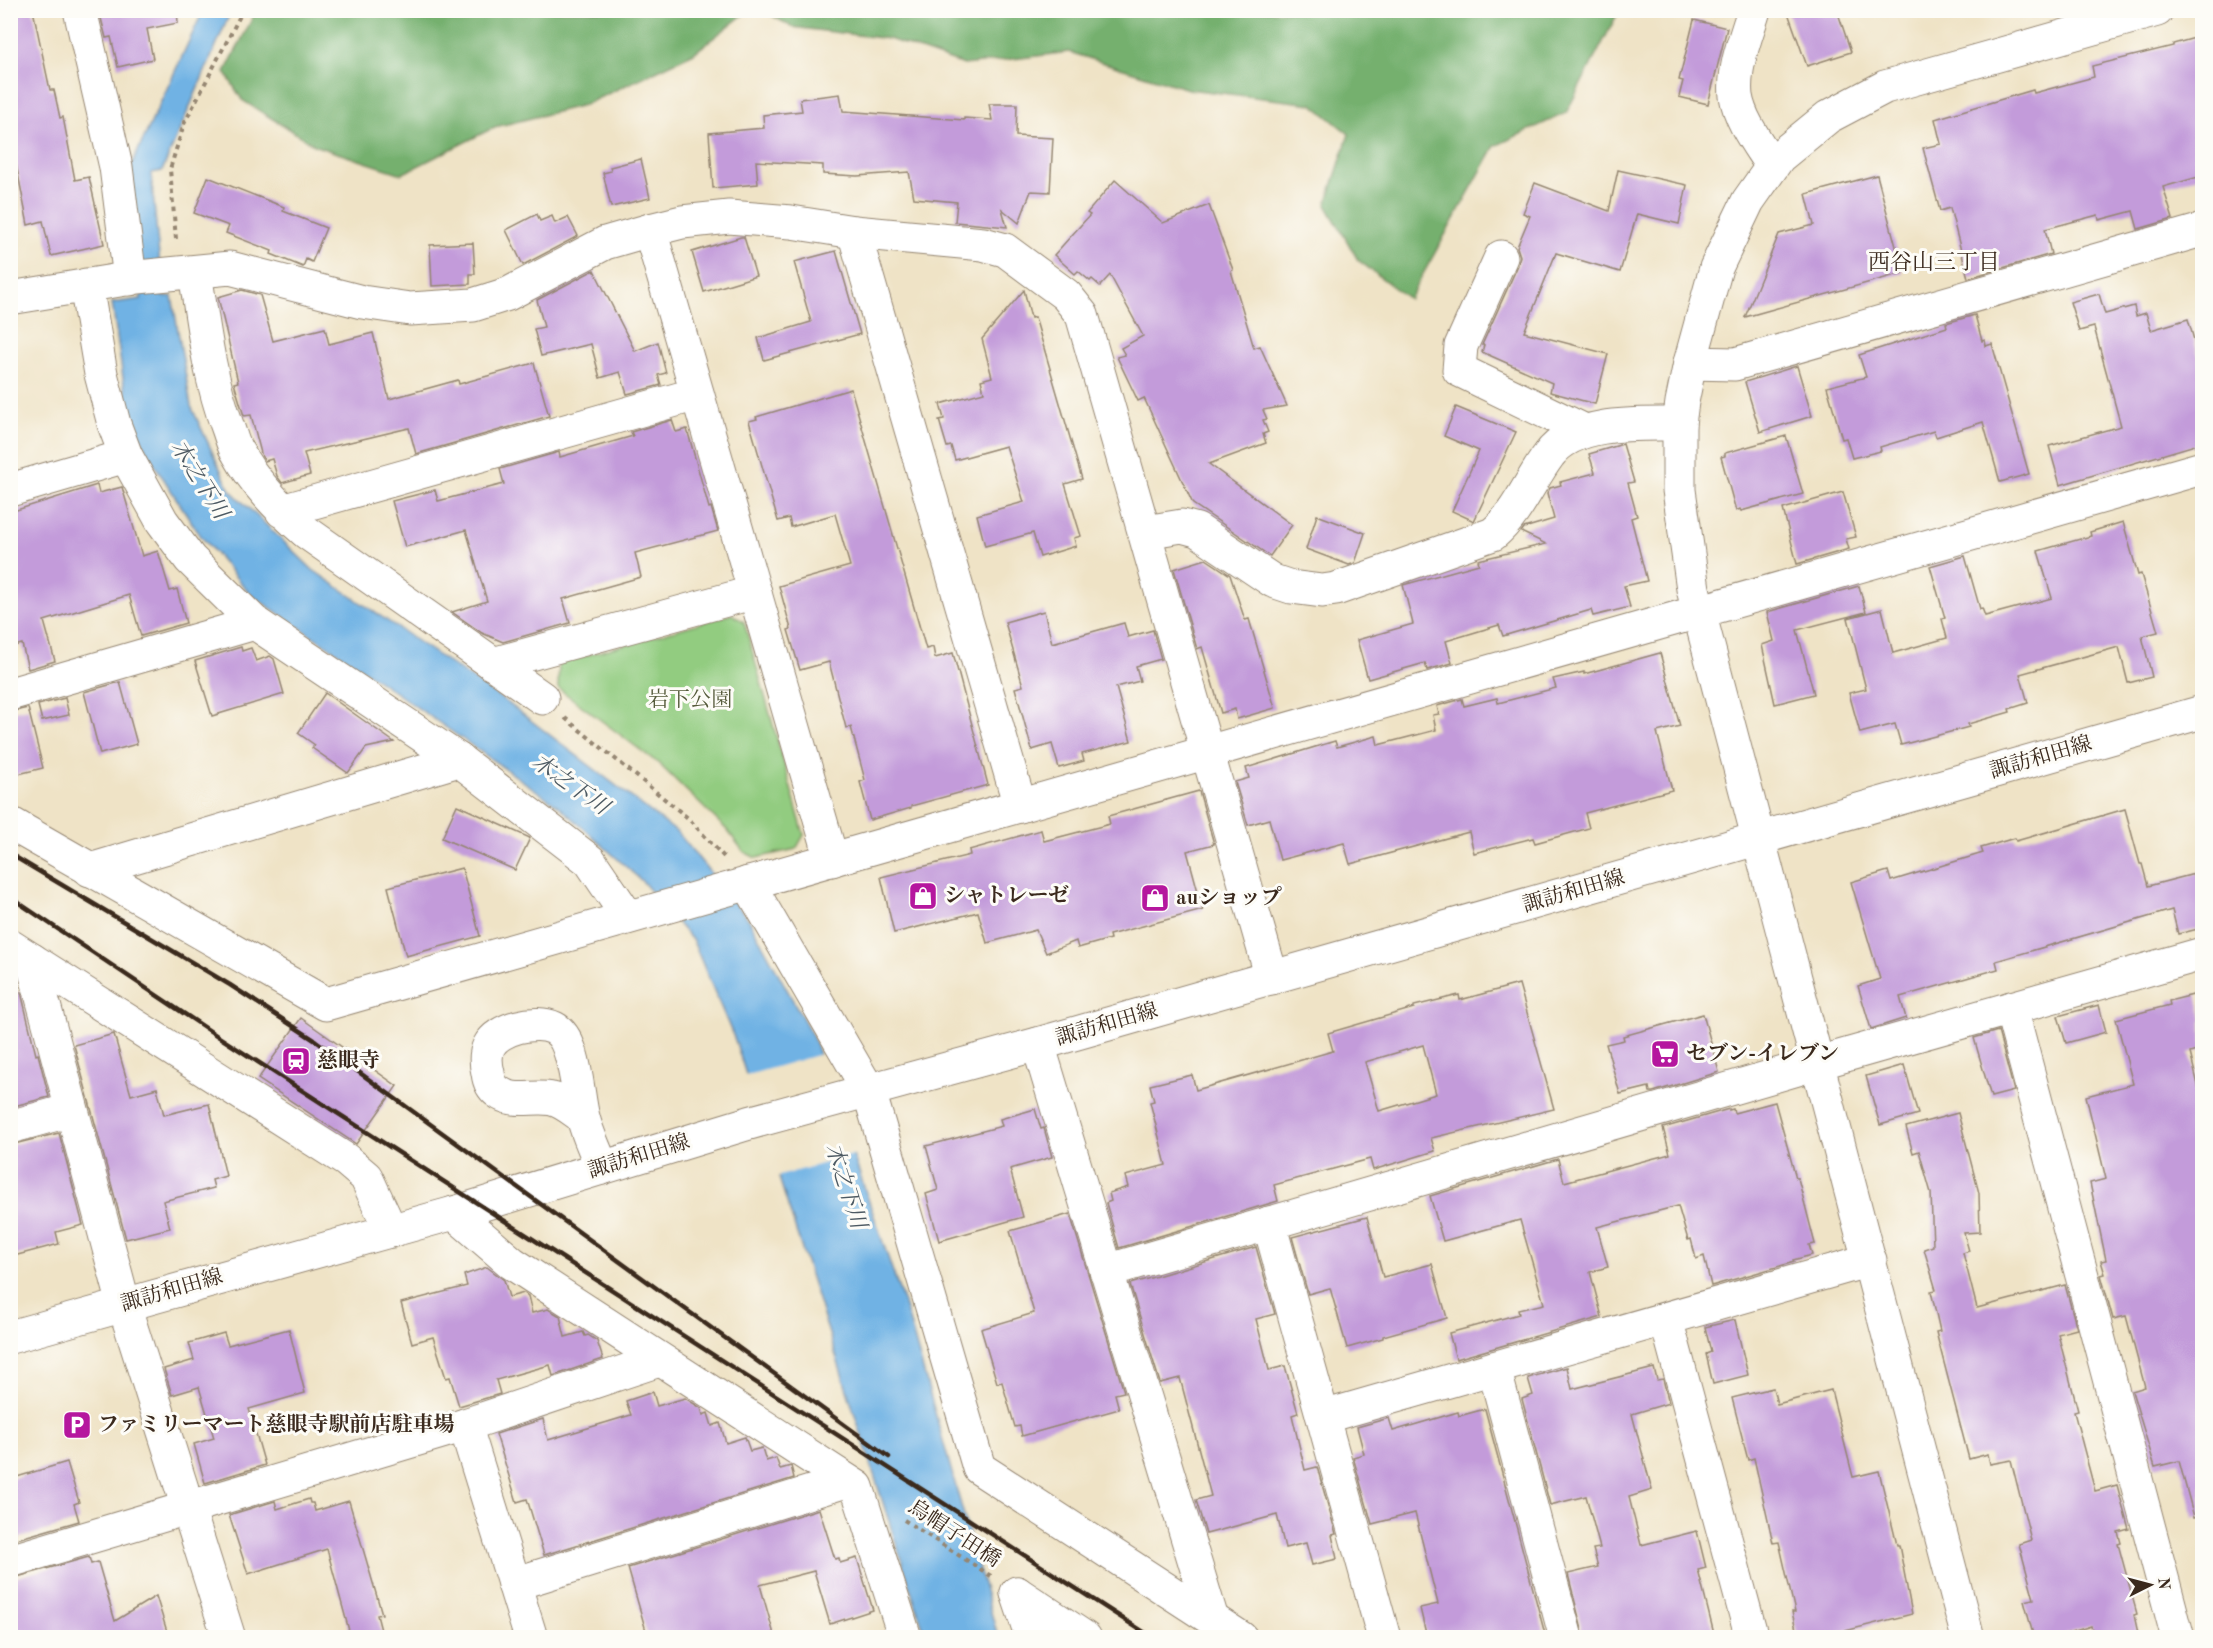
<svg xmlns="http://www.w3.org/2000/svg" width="2213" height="1648" font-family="'Old Standard TT','Noto Serif JP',serif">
<rect width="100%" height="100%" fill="#fdfcf7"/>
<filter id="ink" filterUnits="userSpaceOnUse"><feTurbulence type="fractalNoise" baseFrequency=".0167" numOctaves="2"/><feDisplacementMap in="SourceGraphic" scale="12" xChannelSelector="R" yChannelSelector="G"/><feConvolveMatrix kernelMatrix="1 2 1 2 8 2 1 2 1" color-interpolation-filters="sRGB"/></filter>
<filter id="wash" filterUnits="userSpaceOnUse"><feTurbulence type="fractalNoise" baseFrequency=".008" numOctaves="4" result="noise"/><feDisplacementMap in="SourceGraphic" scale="24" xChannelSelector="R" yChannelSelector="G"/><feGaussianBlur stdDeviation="1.35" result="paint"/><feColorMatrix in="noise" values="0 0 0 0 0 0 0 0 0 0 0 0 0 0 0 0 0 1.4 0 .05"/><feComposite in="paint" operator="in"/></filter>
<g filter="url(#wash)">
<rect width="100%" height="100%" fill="#efe3c6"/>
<!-- green -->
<polygon fill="#92cc80" stroke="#667b4f" stroke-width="1.5" points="732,614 744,622 804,835 796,849 756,858 744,852 727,830 659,764 558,688 559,663"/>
<!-- forest -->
<g fill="#75b06e" stroke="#586d46" stroke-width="1.5">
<polygon points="256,11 256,10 748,11 694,53 584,105 495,127 402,174 316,146 242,100 225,72"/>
<polygon points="764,11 1619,11 1566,113 1495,146 1409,299 1358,260 1326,205 1349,134 1312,104 1188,89 1069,52 964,65 889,39 792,27"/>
</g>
<!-- water -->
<polygon fill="#6fb2e4" stroke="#556e81" stroke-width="1.5" points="203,11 231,11 162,171 151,173 163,297 172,296 191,406 230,490 313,570 508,703 678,833 749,920 813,1037 908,1316 998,1637 926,1637 735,1040 693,941 643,882 560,807 359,667 251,595 200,535 150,458 128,412 112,303 141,299 131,166"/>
<!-- pier -->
<polygon fill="#efe3c6" points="821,1054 856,1154 776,1177 744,1076"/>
<g id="blocks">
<!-- building -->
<g fill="#c39bda" fill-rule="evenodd">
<polygon points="10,10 33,10 50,90 54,90 60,118 63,117 75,180 89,177 104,244 51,256 43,221 28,225 10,133"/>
<polygon points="99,10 177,10 178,23 147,29 153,59 118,67 111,37 106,38"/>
<polygon points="1787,10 1837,10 1851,52 1807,66"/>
<polygon points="1694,20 1727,28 1708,104 1679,97 1683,81 1679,80"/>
<polygon points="2202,36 2202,176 2163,187 2173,219 2138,229 2133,211 2099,220 2098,215 2045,229 2051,254 1968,278 1950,208 1940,211 1923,148 1941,144 1935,119 2033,90 2034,93 2094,77 2092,66 2173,46 2173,44"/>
<polygon points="840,94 843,111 964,120 964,118 992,120 989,104 1017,104 1016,136 1053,138 1050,192 1031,191 1019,223 1002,209 1007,227 955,222 957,202 914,198 909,172 857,176 823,174 823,165 756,161 758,184 713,188 709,133 764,128 763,115 802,111 800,99"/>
<polygon points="641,159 650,198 611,207 603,173 611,171 610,167"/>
<polygon points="1618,170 1687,185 1679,224 1637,214 1620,272 1556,253 1524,332 1608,354 1595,404 1550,392 1552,383 1482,352 1484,345 1482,345 1518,265 1520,256 1517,247 1530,216 1523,213 1535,183 1609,211"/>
<polygon points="1877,175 1903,273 1745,317 1779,234 1814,225 1806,194"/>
<polygon points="208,177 284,207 283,211 326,228 312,262 306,259 303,267 271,254 272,251 226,233 229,226 194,213"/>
<polygon points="1115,180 1163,223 1209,205 1233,270 1231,271 1254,348 1260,346 1287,406 1263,410 1267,419 1263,420 1268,432 1263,434 1266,443 1209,464 1292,525 1270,556 1193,504 1144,398 1138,401 1117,357 1125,355 1121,348 1143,336 1110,275 1100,286 1092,279 1090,281 1078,271 1075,274 1054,255 1090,215 1087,213"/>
<polygon points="537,214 540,221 552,216 555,223 568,217 578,236 523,265 506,230"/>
<polygon points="741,237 744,237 756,276 704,292 692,252"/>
<polygon points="473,243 475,274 470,274 470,284 432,286 430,245"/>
<polygon points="836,251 860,334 764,360 758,338 811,322 794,262"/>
<polygon points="594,270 635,351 658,342 666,373 658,375 661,385 627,394 620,372 600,378 591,344 541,356 534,329 544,327 537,300"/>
<polygon points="242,290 260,295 273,341 325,328 329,344 373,333 389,399 458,380 459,384 534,363 549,416 416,454 409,428 304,453 310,475 282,483 277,476 272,459 265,461 262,457 251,415 244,416 234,383 238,382 218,297"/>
<polygon points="1024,290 1031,318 1035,317 1082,479 1065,484 1081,536 1074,538 1076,546 1040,557 1033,533 985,546 977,515 1024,502 1006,446 955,460 951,446 947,447 939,420 944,419 940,404 984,392 981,380 992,377 982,339"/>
<polygon points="2099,294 2105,314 2134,306 2136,316 2146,313 2151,330 2188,319 2202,368 2202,443 2060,485 2049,446 2121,426 2094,327 2079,331 2070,302"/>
<polygon points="1975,315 1982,341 1985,340 1986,346 1992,344 2029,474 2000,482 1983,422 1936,437 1934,431 1880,447 1881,451 1852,458 1846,438 1842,439 1827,387 1866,377 1859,355 1947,327 1946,323"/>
<polygon points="1797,366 1812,416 1760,432 1745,382"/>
<polygon points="851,389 926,649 933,647 935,658 953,653 988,785 911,806 911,808 870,820 860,782 865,780 851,727 846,728 829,662 800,670 788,630 791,629 779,586 850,566 835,514 791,527 789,518 778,521 749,421 757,419 756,417"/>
<polygon points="1456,407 1516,432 1474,521 1452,511 1479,451 1444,436"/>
<polygon points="672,420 676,432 687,429 709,508 711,507 718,531 635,553 641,577 563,599 570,623 503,642 482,633 452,612 487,601 466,530 405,547 392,501 435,490 438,501 504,484 500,469 559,452 560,457 633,436 631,432"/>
<polygon points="1786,436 1803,494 1741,511 1740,509 1736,511 1721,457 1725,456 1725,453"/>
<polygon points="1623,444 1634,482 1628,483 1637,516 1631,518 1647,581 1624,586 1630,607 1593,616 1591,610 1503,636 1499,625 1446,641 1452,663 1427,670 1425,663 1368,679 1357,640 1413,624 1403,585 1479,564 1478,560 1546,544 1521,532 1524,528 1554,519 1547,493 1550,488 1561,485 1560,482 1595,473 1589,454"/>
<polygon points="97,485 99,493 122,487 142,556 158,551 170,591 177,589 186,623 141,636 129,595 44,621 55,661 28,669 22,644 10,647 10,512"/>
<polygon points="1843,492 1856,537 1846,539 1849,549 1797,564 1783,509"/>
<polygon points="1317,515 1365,533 1355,563 1349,565 1306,549"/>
<polygon points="2123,522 2138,575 2141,574 2158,632 2142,636 2152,677 2128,683 2119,647 2020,674 2028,703 2009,709 2010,712 1968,724 1969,727 1901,745 1895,724 1860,733 1849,693 1866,689 1848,618 1882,609 1893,653 1947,638 1942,619 1945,618 1930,566 1965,556 1980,609 1982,608 1985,616 2052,598 2038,551 2091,536 2090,532"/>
<polygon points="1206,559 1230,575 1245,620 1249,619 1275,708 1237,719 1235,709 1221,713 1202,647 1197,649 1174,569"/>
<polygon points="1859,586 1866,612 1797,630 1814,694 1775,704 1762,645 1774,641 1767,612"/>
<polygon points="1044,611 1052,643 1124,623 1128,637 1153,630 1161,659 1136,666 1140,681 1116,687 1131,741 1082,754 1084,761 1059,768 1052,744 1032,750 1015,688 1023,686 1005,622"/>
<polygon points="241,647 242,651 251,648 256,661 270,656 274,659 284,694 212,716 195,661"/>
<polygon points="1660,653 1680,726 1657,732 1672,790 1585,813 1589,828 1535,843 1533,838 1474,853 1469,832 1350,864 1344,843 1280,860 1269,819 1248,825 1235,782 1249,778 1246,768 1335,741 1337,747 1376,736 1378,745 1436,730 1433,715 1439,714 1437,706 1462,699 1464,706 1497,698 1498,703 1556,688 1553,679 1584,672 1584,674"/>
<polygon points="120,682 137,744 100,754 84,692"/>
<polygon points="325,693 394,742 366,748 348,773 312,748 315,745 298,733"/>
<polygon points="65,698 69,715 42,721 38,705"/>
<polygon points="28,708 43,768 10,776 10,712"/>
<polygon points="1199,791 1214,844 1187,851 1203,910 1109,935 1110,939 1078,948 1076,941 1046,953 1036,930 987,943 978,912 894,933 881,877 970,855 969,850 1041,830 1044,841 1110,824 1108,816"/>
<polygon points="457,805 530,838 515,870 442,838"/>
<polygon points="2125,809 2140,864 2142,864 2148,886 2202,872 2202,928 2178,934 2172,910 1996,961 1998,969 1900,997 1906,1018 1871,1029 1858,986 1880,979 1851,882 1888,871 1891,881 1983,853 1981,848 2015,838 2016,841"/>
<polygon points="462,868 480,936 406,956 388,887"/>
<path d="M 1519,984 L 1554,1109 L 1431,1138 L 1435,1151 L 1373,1170 L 1370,1159 L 1274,1185 L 1278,1201 L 1119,1248 L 1106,1203 L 1111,1201 L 1109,1193 L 1128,1187 L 1125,1176 L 1166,1165 L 1150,1102 L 1154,1101 L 1150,1085 L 1192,1075 L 1196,1090 L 1333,1051 L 1328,1033 L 1414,1008 L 1414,1006 L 1459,995 L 1460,1000 ZM 1423,1045 L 1436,1094 L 1379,1111 L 1365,1062 Z"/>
<polygon points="21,992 36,1055 38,1054 49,1097 10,1107 10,994"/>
<polygon points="2197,994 2202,1015 2202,1049 2190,1053 2202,1101 2202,1515 2194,1517 2179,1461 2155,1467 2132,1391 2145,1387 2126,1316 2113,1319 2101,1275 2105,1274 2101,1261 2106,1260 2090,1183 2106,1179 2086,1096 2133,1084 2116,1019 2170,1005 2169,1001"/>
<polygon points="2099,1005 2106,1032 2066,1043 2058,1016"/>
<polygon points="1703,1014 1719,1072 1653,1092 1650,1092 1649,1087 1620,1094 1606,1044 1624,1040 1623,1036"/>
<polygon points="301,1018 397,1086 356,1144 258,1079"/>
<polygon points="1998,1031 2014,1091 1991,1097 1974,1038"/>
<polygon points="114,1034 131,1095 157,1088 164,1115 209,1104 226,1176 212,1180 214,1188 163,1201 170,1228 126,1239 74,1045"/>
<polygon points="1904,1065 1918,1114 1880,1125 1866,1076"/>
<polygon points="1775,1102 1796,1178 1798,1178 1815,1244 1809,1245 1812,1255 1793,1260 1794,1262 1711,1286 1704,1256 1696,1259 1691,1239 1688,1240 1678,1206 1597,1227 1608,1267 1590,1272 1602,1317 1456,1359 1449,1333 1519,1314 1518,1310 1544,1304 1520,1220 1443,1241 1430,1196 1558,1159 1564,1182 1670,1154 1663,1128 1729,1109 1729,1110 1733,1109 1734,1113"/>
<polygon points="1035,1109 1041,1129 1044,1128 1052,1157 1010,1169 1023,1217 939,1241 926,1194 938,1190 926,1146 1002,1126 1000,1119"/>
<polygon points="1958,1113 1979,1193 1980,1232 1964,1233 1969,1251 1963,1253 1977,1308 2065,1285 2077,1329 2058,1334 2078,1411 2074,1412 2095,1491 2117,1485 2129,1529 2118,1532 2121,1543 2118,1544 2137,1614 2134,1615 2139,1638 2094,1638 2091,1626 2053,1638 2034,1638 2024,1601 2034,1599 2019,1544 2031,1540 2011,1460 1990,1464 1988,1454 1969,1459 1936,1332 1940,1331 1931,1291 1936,1290 1924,1249 1933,1246 1931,1193 1919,1151 1913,1153 1906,1127"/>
<polygon points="59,1133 83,1225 56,1232 59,1244 10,1257 10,1145"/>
<polygon points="1070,1214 1124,1392 1115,1394 1119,1409 1022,1436 1020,1426 1015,1427 1002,1382 997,1383 981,1329 1034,1313 1010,1231"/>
<polygon points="1367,1217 1383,1277 1432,1264 1447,1318 1383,1336 1383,1338 1347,1348 1330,1288 1308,1294 1292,1237"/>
<polygon points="1256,1247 1275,1314 1256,1319 1269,1370 1285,1366 1298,1413 1292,1415 1305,1470 1317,1467 1336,1534 1332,1535 1337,1559 1312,1565 1306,1543 1285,1548 1277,1515 1206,1534 1196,1500 1211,1496 1180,1378 1160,1383 1130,1284"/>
<polygon points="487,1267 504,1280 509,1297 524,1293 528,1296 532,1313 548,1309 560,1316 565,1337 583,1332 585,1336 588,1335 597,1341 603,1359 553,1376 550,1365 496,1380 500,1394 459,1406 450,1377 446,1378 433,1337 412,1343 401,1303 467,1286 464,1275"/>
<polygon points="1735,1320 1748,1375 1713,1384 1706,1354 1711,1352 1705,1327"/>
<polygon points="289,1329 305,1393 249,1409 265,1465 205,1483 194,1444 214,1438 199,1387 172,1395 164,1369 194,1360 189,1343 224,1333 228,1345"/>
<polygon points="1567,1367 1572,1389 1654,1368 1657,1380 1663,1379 1669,1403 1632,1414 1652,1490 1629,1497 1641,1545 1697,1531 1706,1568 1698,1570 1715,1638 1584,1638 1568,1574 1598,1567 1593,1549 1600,1548 1586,1496 1550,1505 1522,1399 1533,1395 1528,1378"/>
<polygon points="1773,1388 1777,1404 1831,1390 1853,1477 1879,1471 1897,1545 1899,1545 1912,1614 1837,1633 1838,1638 1798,1638 1792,1612 1795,1612 1779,1542 1773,1543 1754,1458 1748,1460 1732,1398"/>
<polygon points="653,1392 657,1406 685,1398 701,1408 703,1415 708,1413 712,1426 720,1423 726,1443 745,1437 750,1451 762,1448 766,1461 776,1458 780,1469 791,1466 794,1478 544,1555 527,1499 517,1502 496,1434 543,1419 548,1440 631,1415 626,1401"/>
<polygon points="1485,1409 1546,1638 1427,1638 1420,1608 1438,1604 1415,1513 1372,1524 1353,1457 1364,1454 1357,1427 1389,1418 1393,1431 1458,1412 1459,1416"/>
<polygon points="67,1462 79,1502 74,1504 79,1521 10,1541 10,1479"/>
<polygon points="309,1499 310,1503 313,1503 315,1511 349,1501 382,1614 377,1615 383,1638 351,1638 327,1549 248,1574 229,1515 275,1501 277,1509"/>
<polygon points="819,1509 835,1559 839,1558 840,1563 857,1558 873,1610 830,1624 814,1571 760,1585 775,1638 648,1638 628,1568"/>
<polygon points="89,1557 91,1564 98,1562 115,1621 156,1596 169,1638 10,1638 10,1579"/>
</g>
</g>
</g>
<g filter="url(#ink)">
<use href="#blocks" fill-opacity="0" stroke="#958672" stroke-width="1.5"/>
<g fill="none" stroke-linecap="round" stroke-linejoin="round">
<!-- minor casing -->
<g stroke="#958672" stroke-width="35">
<g id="minor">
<polyline points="80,10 116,167 130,279"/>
<path d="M 1754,10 C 1746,37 1733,67 1736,96 C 1740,121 1759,145 1772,166"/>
<polyline points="854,232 1020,806"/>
<polyline points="1501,257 1461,346 1459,370 1583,430"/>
<path d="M 195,272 C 203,324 209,378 228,428 C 231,436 233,446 238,453 C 255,484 280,509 306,532 L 542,698"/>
<polyline points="86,285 101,374 114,424 126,456 162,521 190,559 255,623 459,760 590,861 628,917"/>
<polyline points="10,298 138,277 230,268 362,302 410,309 473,305 508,294 605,243 650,230"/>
<polyline points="1690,363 1735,364 2202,230"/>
<polyline points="10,490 126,456"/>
<polyline points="282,511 697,394"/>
<path d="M 1145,532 L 1182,526 L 1197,530 L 1273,581 L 1291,587 L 1322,591 L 1336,589 L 1493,534 C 1518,513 1530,480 1549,455 C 1574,420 1640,424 1679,424"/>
<polyline points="493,664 755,592"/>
<polyline points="10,694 255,623"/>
<polyline points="10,823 326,1004 2202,468"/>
<polyline points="832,860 650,230 682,222 729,217 791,222 854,232 983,244 1005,250 1066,295 1082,315 1272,978"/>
<polyline points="90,870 459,760"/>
<polyline points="748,883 869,1091 979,1468 1241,1638"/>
<polyline points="10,946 346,1160 366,1177 391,1231"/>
<polyline points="32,960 124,1305 229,1638"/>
<polyline points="2011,1008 2178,1638"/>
<polyline points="1038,1044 1212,1619"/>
<path d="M 583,1117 C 574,1111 563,1101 552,1099 C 535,1095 513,1104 498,1092 C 491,1087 489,1081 488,1073 C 486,1065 485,1054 489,1046 C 498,1028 536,1019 554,1028 C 576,1039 577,1095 583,1117 C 587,1134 596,1151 602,1168"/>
<polyline points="10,1127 71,1110"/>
<polyline points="454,1213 512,1263 857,1487 905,1638"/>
<polyline points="1269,1223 1384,1638"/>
<polyline points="1106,1271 1818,1063 2202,954"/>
<polyline points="1666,1319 1752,1638"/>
<polyline points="10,1337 454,1213 749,1123 1038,1044 2202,712"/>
<polyline points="1494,1368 1566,1638"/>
<polyline points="1323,1417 1870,1260"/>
<polyline points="465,1425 531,1638"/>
<polyline points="10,1561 465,1425 659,1360"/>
<polyline points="514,1584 846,1481"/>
<polyline points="1017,1593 1085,1638"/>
<polyline points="1017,1593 1032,1638"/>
<polyline points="1968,1638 1693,589 1679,490 1679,424 1682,402 1690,363 1716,268 1748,201 1779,157 1828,117 1885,87 2157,10"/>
</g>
</g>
<!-- path -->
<g stroke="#958672" stroke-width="4" stroke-dasharray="4.5 4.5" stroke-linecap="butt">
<polyline points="176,239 170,169 184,124 243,10"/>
<polyline points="565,718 688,818 724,857"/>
<polyline points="904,1520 991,1576"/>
</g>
<!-- minor -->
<use href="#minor" stroke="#fff" stroke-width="33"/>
<!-- rail -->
<g stroke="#3b2a1e" stroke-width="4.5">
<polyline points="10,854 230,985 316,1041 889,1457"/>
<polyline points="10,897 219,1037 1153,1638"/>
</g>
</g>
</g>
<!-- icons -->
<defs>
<g id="shop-square" transform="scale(1.5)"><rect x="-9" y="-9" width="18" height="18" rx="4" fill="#b5179e" stroke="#fdfcf7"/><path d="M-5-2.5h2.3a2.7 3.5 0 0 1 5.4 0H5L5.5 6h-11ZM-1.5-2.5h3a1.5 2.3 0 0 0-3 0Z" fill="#fff"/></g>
<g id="supermarket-square" transform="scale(1.5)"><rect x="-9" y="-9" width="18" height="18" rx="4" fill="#b5179e" stroke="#fdfcf7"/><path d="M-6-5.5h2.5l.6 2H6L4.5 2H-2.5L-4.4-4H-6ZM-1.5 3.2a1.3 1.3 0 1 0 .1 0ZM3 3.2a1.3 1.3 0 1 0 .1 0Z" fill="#fff"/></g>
<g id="station-square" transform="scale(1.5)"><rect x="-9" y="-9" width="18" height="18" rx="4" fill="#b5179e" stroke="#fdfcf7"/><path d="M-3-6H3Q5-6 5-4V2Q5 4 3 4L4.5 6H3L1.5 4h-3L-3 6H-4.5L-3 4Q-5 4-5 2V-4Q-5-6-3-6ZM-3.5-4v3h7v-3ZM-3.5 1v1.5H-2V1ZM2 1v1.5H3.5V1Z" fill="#fff"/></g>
<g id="parking-square" transform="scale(1.5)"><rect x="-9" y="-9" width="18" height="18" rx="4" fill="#b5179e" stroke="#fdfcf7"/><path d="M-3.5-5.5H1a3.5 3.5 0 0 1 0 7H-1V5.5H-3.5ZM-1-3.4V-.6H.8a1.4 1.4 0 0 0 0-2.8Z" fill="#fff"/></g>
</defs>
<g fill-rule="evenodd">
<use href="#shop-square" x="923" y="896"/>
<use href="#shop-square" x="1155" y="898"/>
<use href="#supermarket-square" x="1665" y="1054"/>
<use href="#station-square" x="296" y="1061"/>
<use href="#parking-square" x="77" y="1425"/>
</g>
<g text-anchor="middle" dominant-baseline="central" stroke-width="6" stroke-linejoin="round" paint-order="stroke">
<!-- park labels -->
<g font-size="21" fill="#555b3b" stroke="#fdfcf7">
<text x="690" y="700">岩下公園</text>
</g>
<!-- street labels -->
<g font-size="21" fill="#3b2a1e" stroke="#fdfcf7">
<text transform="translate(2041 758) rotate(-16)">諏訪和田線</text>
<text transform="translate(1574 892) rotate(-16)">諏訪和田線</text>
<text transform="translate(1107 1025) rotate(-16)">諏訪和田線</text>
<text transform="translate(639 1157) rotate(-17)">諏訪和田線</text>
<text transform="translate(172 1291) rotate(-16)">諏訪和田線</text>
<text transform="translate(954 1534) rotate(33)">烏帽子田橋</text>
</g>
<!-- poi labels -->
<g font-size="21" font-weight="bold" fill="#3b2a1e" stroke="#fdfcf7" text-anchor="start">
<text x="944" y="896">シャトレーゼ</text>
<text x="1176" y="898">auショップ</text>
<text x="1686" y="1054">セブン-イレブン</text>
<text x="317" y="1061">慈眼寺</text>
<text x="98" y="1425">ファミリーマート慈眼寺駅前店駐車場</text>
</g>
<!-- neighbourhood labels -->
<g font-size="22" fill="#3b2a1e" stroke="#fdfcf7">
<text x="1934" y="263">西谷山三丁目</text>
</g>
<!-- water labels -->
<g font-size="22" font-style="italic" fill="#4d5a63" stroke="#fdfcf7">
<text transform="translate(199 480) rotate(58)">木之下川</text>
<text transform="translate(570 785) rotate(35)">木之下川</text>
<text transform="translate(845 1186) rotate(72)">木之下川</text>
</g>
</g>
<!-- margin -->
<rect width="2213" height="1648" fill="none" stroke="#fdfcf7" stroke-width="36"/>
<!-- north arrow -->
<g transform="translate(2150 1585) rotate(84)" stroke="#fdfcf7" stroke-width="4.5" paint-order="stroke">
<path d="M0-4.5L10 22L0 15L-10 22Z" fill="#3b2a1e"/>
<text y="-9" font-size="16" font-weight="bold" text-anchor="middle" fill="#3b2a1e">N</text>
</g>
</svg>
